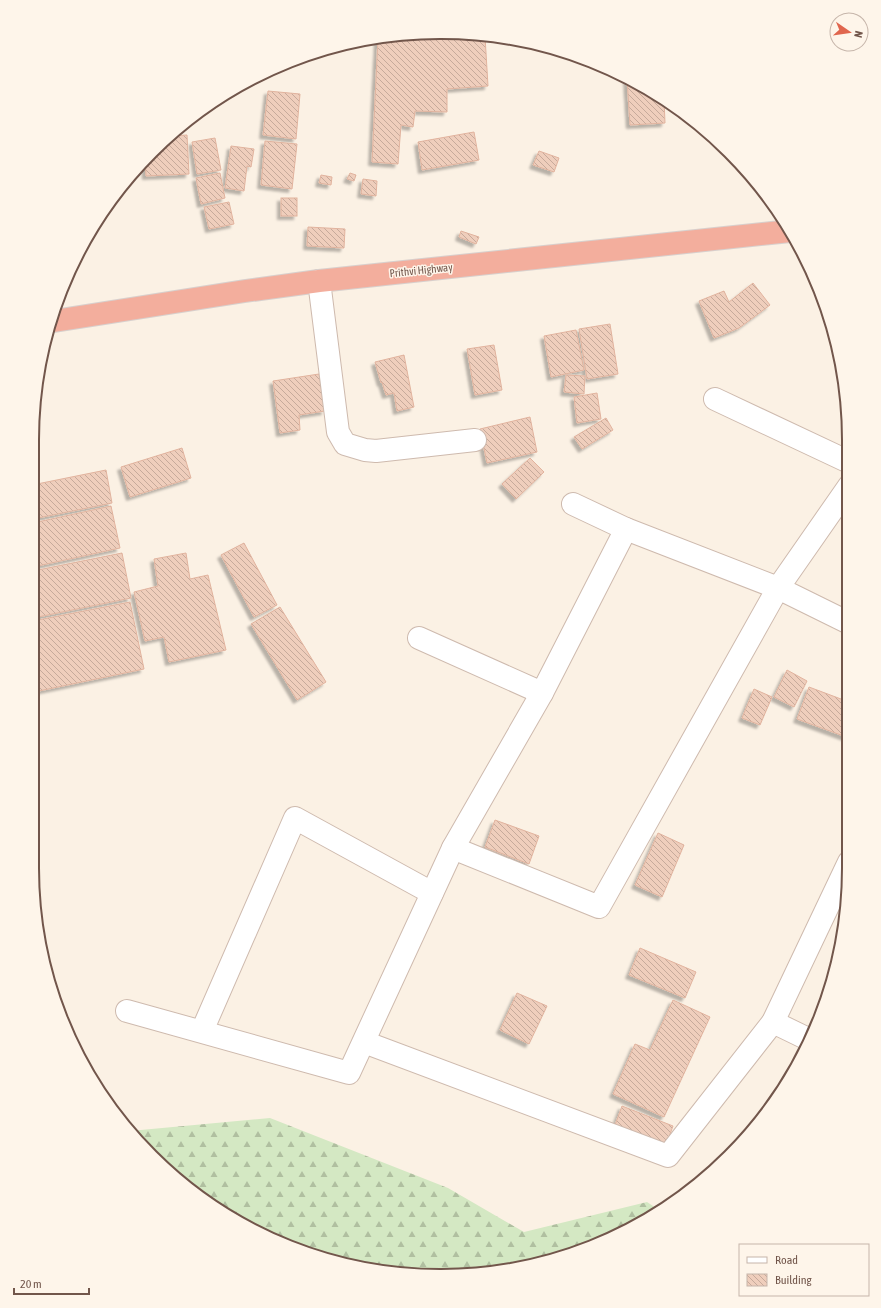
<svg xmlns="http://www.w3.org/2000/svg" width="881" height="1308" font-family="'Asap Condensed',sans-serif">
<defs>
<pattern id="forest-firs" width="22" height="20" patternUnits="userSpaceOnUse"><rect width="22" height="20" fill="#d4e8c3"/><path d="M5 1l3.5 6h-7zM16 11l3.5 6h-7z" fill="#b0bfa0"/></pattern>
<pattern id="building-back-hatch" width="6" height="6" patternUnits="userSpaceOnUse"><rect width="6" height="6" fill="#efcebc"/><path d="M-1 5l2 2M0 0l6 6M5-1l2 2" fill="none" stroke="#c6aa9b"/></pattern>
<filter id="shadow"><feDropShadow dx="-3.5" dy="3.5" stdDeviation="1" flood-color="#0004"/></filter>
</defs>
<rect width="100%" height="100%" fill="#fbf1e4"/>
<!-- forest -->
<polygon fill="url(#forest-firs)" points="270,1118 448,1188 524,1232 647,1202 659,1210 645,1221 572,1254 520,1268 414,1275 335,1262 284,1245 192,1191 151,1156 130,1131"/>
<!-- building -->
<g fill="url(#building-back-hatch)" stroke="#e1b39e" filter="url(#shadow)">
<polygon points="440,32 485,36 488,86 447,89 447,112 415,111 413,127 401,125 398,164 372,162 378,38"/>
<polygon points="627,79 664,99 665,123 630,125"/>
<polygon points="268,91 300,94 296,139 263,135"/>
<polygon points="474,132 479,160 422,170 418,142"/>
<polygon points="187,135 189,174 146,176 145,159 151,152 170,136"/>
<polygon points="215,138 221,170 197,174 192,142"/>
<polygon points="265,141 297,144 292,189 261,185"/>
<polygon points="231,146 254,149 251,167 247,166 244,191 225,188"/>
<polygon points="539,151 559,158 554,172 533,165"/>
<polygon points="220,173 225,198 201,204 196,178"/>
<polygon points="350,173 356,175 354,181 347,179"/>
<polygon points="321,175 332,177 331,185 319,183"/>
<polygon points="363,179 377,181 376,196 361,194"/>
<rect x="281" y="198" width="16" height="18"/>
<polygon points="229,202 234,224 209,229 204,207"/>
<polygon points="308,227 345,229 344,248 307,246"/>
<polygon points="461,231 479,237 476,244 459,237"/>
<polygon points="753,283 770,305 739,328 714,338 699,301 724,291 729,302"/>
<polygon points="610,324 618,374 587,379 579,329"/>
<polygon points="576,330 584,370 551,377 544,336"/>
<polygon points="494,345 502,390 475,395 467,349"/>
<polygon points="404,355 414,407 397,411 394,393 386,395 382,382 381,383 375,362"/>
<polygon points="319,374 325,411 299,415 300,430 280,433 273,381"/>
<polygon points="566,375 585,376 584,394 564,392"/>
<polygon points="597,393 601,419 577,423 574,397"/>
<polygon points="530,417 537,452 487,463 480,429"/>
<polygon points="606,418 613,430 582,449 574,437"/>
<polygon points="182,448 191,478 130,497 121,467"/>
<polygon points="530,458 544,472 516,499 502,484"/>
<polygon points="106,470 112,503 33,519 32,485"/>
<polygon points="111,506 120,548 33,567 33,523"/>
<polygon points="244,543 277,605 254,617 221,555"/>
<polygon points="122,553 131,598 33,618 33,571"/>
<polygon points="186,553 190,579 208,575 226,650 169,662 164,637 145,641 134,592 158,586 154,559"/>
<polygon points="130,602 144,669 34,692 33,621"/>
<polygon points="280,607 326,682 297,700 251,624"/>
<polygon points="787,670 807,681 794,707 774,697"/>
<polygon points="809,687 849,702 849,738 797,719"/>
<polygon points="754,689 772,697 760,725 742,718"/>
<polygon points="495,820 539,836 529,864 485,847"/>
<polygon points="658,833 684,845 662,897 635,885"/>
<polygon points="640,948 696,972 685,998 629,975"/>
<polygon points="517,993 547,1006 529,1044 500,1030"/>
<polygon points="673,1000 710,1017 664,1117 613,1094 635,1044 650,1050"/>
<polygon points="622,1106 673,1126 666,1145 615,1125"/>
</g>
<g fill="none" stroke-linecap="round" stroke-linejoin="round">
<!-- minor casing -->
<g stroke="#cebaae" stroke-width="24">
<g id="minor">
<polyline points="319,281 338,432 345,444 365,450 376,451 475,440"/>
<polyline points="715,399 849,462"/>
<polyline points="573,504 626,529 778,588 849,623"/>
<polyline points="419,638 542,693"/>
<polyline points="453,848 599,907 778,588 849,486"/>
<polyline points="127,1011 349,1073 453,848 542,693 626,529"/>
<polyline points="773,1022 810,1040"/>
<polyline points="202,1031 295,818 432,893"/>
<polyline points="364,1042 668,1156 773,1022 849,862"/>
</g>
</g>
<!-- highway casing -->
<g stroke="#d8d0cd" stroke-width="24">
<polyline id="highway" points="54,321 245,291 319,281 790,231"/>
</g>
<!-- minor -->
<use href="#minor" stroke="#fff" stroke-width="22"/>
<!-- highway -->
<use href="#highway" stroke="#f3ae9d" stroke-width="22"/>
</g>
<g text-anchor="middle" dominant-baseline="central" stroke-width="3" stroke-linejoin="round" paint-order="stroke">
<!-- street labels -->
<g font-size="11" fill="#72564b" stroke="#fef5ea">
<text transform="translate(421 270) rotate(-6)">Prithvi Highway</text>
</g>
</g>
<!-- crop -->
<path d="M0 0H881V1308H0ZM440 39H441A401 401 0 0 1 842 440V868A401 401 0 0 1 441 1269H440A401 401 0 0 1 39 868V440A401 401 0 0 1 440 39Z" fill="#fef5ea" fill-rule="evenodd"/>
<path fill="none" stroke="#72564b" stroke-width="2" d="M440 39H441A401 401 0 0 1 842 440V868A401 401 0 0 1 441 1269H440A401 401 0 0 1 39 868V440A401 401 0 0 1 440 39Z"/>
<!-- legend -->
<rect x="739" y="1244" width="130" height="52" fill="#fef5ea" stroke="#c6b5aa"/>
<rect x="747" y="1257" width="20" height="6" fill="#ffffff" stroke="#c6b5aa"/>
<text x="775" y="1264" font-size="12" fill="#72564b">Road</text>
<rect x="747" y="1274" width="20" height="12" fill="url(#building-back-hatch)" stroke="#c6b5aa"/>
<text x="775" y="1284" font-size="12" fill="#72564b">Building</text>
<!-- north arrow -->
<g transform="translate(849 32) rotate(103)"><circle r="19" fill="#fef5ea" stroke="#c6b5aa"/>
<path d="M0-3L7 15L0 10L-7 15Z" fill="#e0664e"/>
<text y="-6" font-size="11" font-weight="bold" text-anchor="middle" fill="#72564b">N</text>
</g>
<!-- scale -->
<path d="M14 1288v6h75v-6" fill="none" stroke="#72564b" stroke-width="2"/>
<text x="20" y="1288" font-size="12" fill="#72564b" stroke="#fef5ea" stroke-width="3" paint-order="stroke">20 m</text>
</svg>
